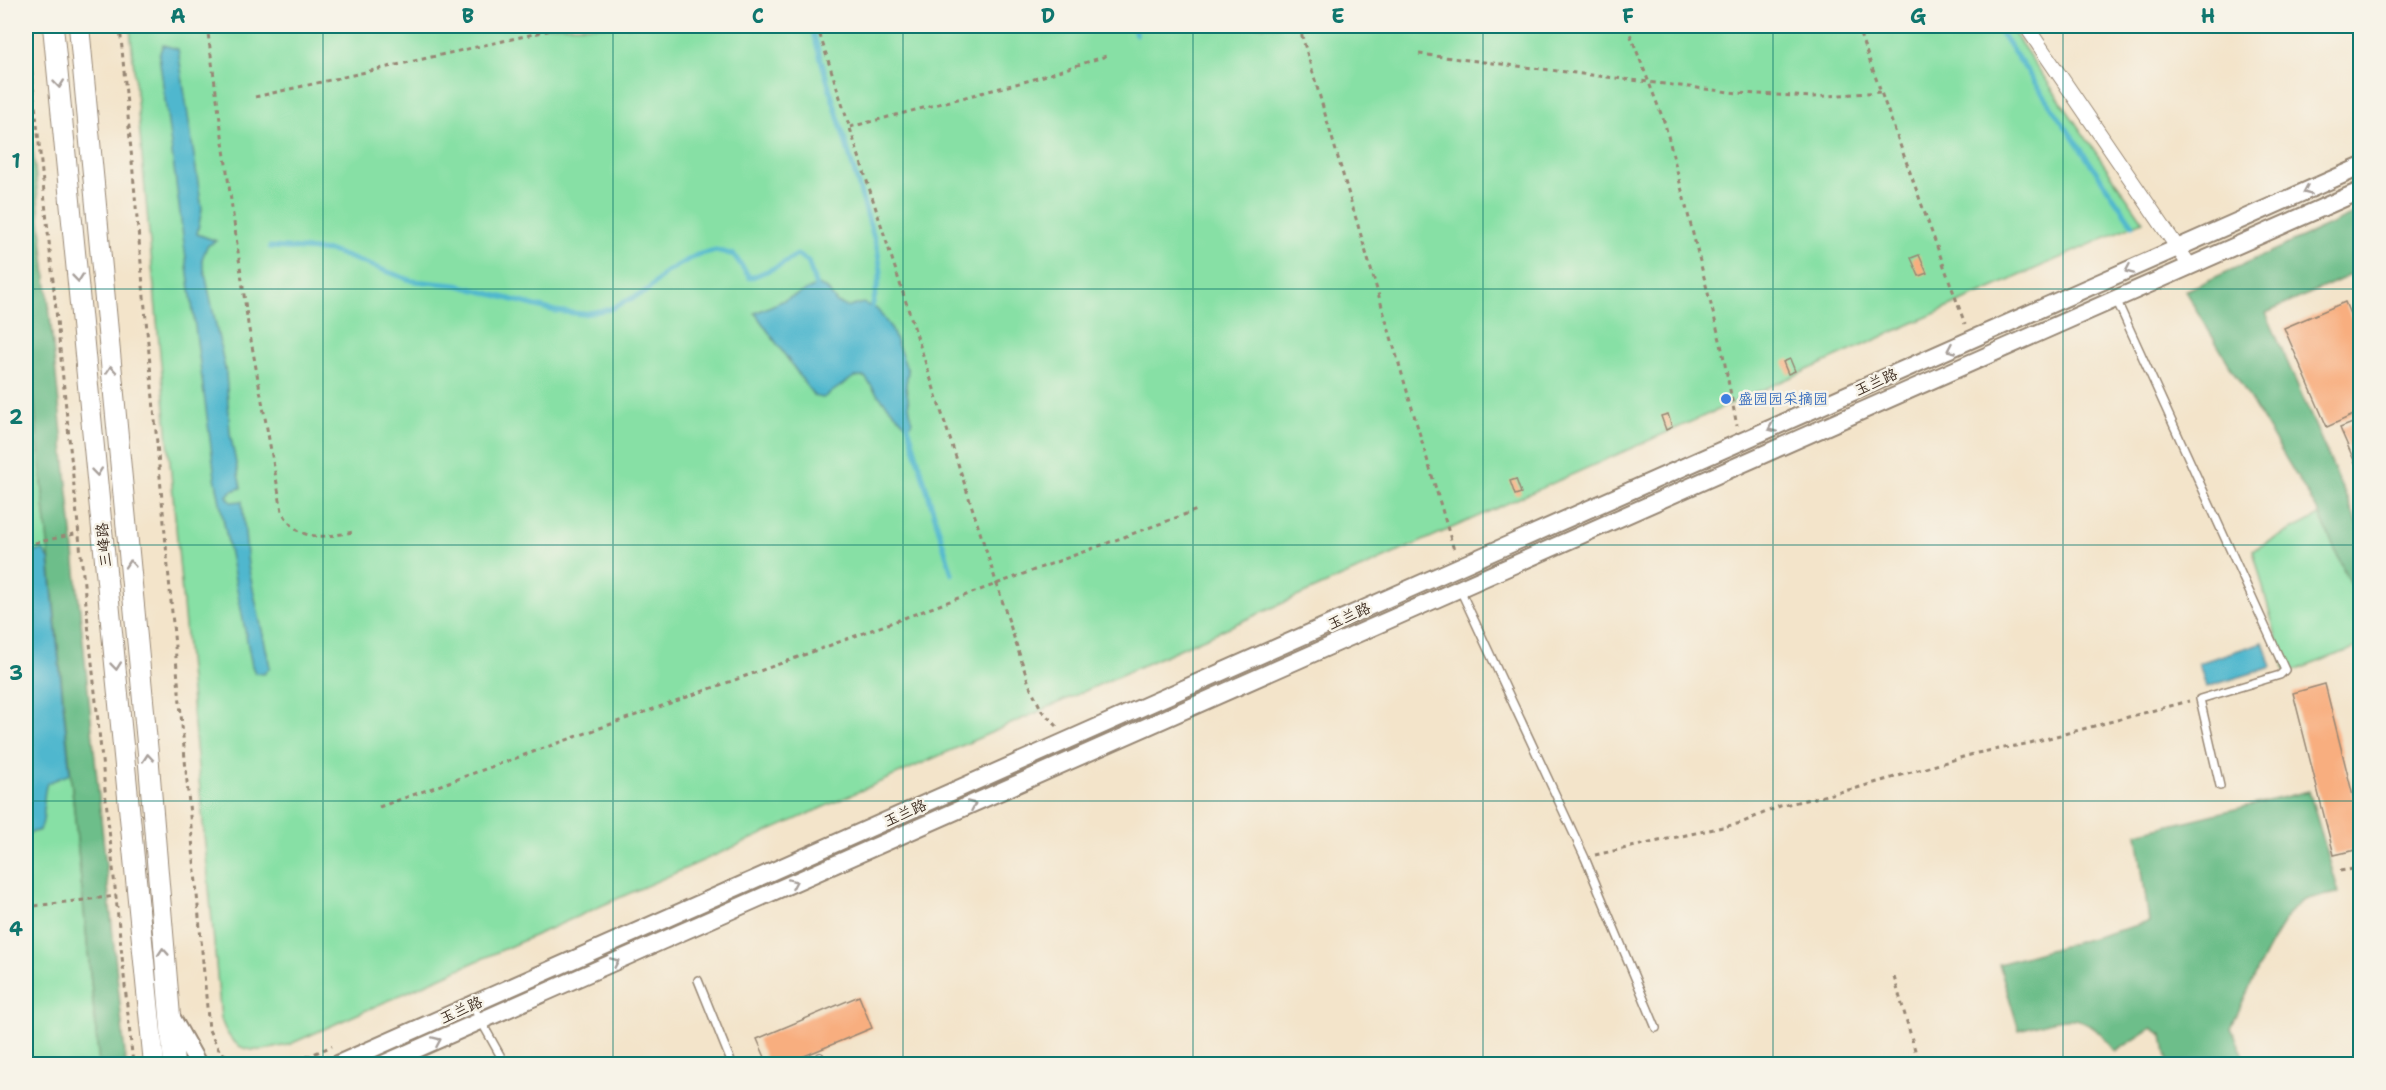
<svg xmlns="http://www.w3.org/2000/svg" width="2386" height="1090" font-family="'Shantell Sans','LXGW WenKai TC',sans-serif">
<rect width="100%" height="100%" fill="#f7f3e8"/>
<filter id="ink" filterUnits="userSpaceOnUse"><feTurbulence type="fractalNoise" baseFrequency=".0167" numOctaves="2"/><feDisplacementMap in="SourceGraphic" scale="12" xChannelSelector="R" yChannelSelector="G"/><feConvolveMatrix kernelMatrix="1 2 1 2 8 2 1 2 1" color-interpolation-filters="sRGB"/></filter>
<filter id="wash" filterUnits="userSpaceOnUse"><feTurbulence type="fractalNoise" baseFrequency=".008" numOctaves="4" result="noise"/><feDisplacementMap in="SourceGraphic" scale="24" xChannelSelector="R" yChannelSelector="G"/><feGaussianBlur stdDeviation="1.35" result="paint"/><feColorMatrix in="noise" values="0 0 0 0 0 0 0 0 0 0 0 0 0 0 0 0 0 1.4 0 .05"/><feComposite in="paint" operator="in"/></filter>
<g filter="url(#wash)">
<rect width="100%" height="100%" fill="#f3e4ca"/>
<!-- green -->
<g fill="#87e0a5" stroke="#618562" stroke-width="1.5">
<path d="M 130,26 L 2009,26 L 2143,221 L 288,1045 C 254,1053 233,1056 221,1019 Z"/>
<polygon points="26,319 99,1064 26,1064"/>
<polygon points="2320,515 2360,607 2360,646 2286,674 2253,550"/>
</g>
<!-- forest -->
<g fill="#6dbe8a" stroke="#547454" stroke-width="1.5">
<polygon points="26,80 126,1064 99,1064 26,319"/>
<polygon points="2360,211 2360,271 2266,313 2360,529 2360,607 2320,515 2185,291"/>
<path d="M 2309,791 L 2339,893 C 2328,895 2313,896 2303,901 C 2281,911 2242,1004 2231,1028 L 2248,1064 L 2168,1064 L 2163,1035 L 2152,1028 L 2115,1052 C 2082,1006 2068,1017 2019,1030 L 1999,964 L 2149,922 L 2137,833 Z"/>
</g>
<!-- water -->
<g fill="#50b7ce" stroke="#467076" stroke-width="1.5">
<polygon points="163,45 178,49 202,209 197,234 216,241 207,246 202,259 226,373 230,433 241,488 231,491 227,496 231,502 242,501 248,566 270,667 264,674 255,673 252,666 215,477 159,55"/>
<polygon points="818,285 827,289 837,303 849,307 863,303 877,309 891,328 908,371 906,385 912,423 908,427 878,395 865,377 854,377 823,398 814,396 755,313"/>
<path d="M 43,550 L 49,559 L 70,774 L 47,783 C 40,803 48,813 40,830 L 26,834 L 26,553 Z"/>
<polygon points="2263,642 2272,667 2206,687 2199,663"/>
</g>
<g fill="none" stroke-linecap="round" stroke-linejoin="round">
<!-- stream -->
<g stroke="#50b7ce" stroke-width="5">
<polyline points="811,26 877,248 881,272 872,307"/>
<polyline points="1132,26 1136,34"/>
<polyline points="1996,26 2133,225"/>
<polyline points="270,247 331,251 413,281 457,285 555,311 583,314 610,309 647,291 666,272 697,255 716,250 734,255 750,278 779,266 797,255 808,261 816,287"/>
<polyline points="907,423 952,574"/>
</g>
</g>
<g id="blocks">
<!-- building -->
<g fill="#f8ae7f">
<polygon points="1919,255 1927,273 1919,276 1911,258"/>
<polygon points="2345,302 2360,338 2360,412 2327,427 2284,328"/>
<polygon points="1790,359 1795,371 1788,374 1783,362"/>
<polygon points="1668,414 1672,427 1666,430 1661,416"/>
<polygon points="2360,420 2360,474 2340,428"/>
<polygon points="1516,479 1521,493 1515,495 1510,481"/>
<polygon points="2325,684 2360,824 2360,849 2334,855 2293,693"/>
<polygon points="859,996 872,1028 785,1064 768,1064 757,1039"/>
</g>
</g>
</g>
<g filter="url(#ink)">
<use href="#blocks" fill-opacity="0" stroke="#978774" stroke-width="1.5"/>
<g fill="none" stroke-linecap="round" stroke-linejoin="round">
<!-- service casing -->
<g stroke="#978774" stroke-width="10">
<g id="service">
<polyline points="2116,299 2285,670 2280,675 2200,699 2220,786"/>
<polyline points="1464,589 1463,596 1585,858 1656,1028"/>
<polyline points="698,980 732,1064"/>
<polyline points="472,1005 505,1064"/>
<polyline points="820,1057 823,1064"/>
</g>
</g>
<!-- minor casing -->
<g stroke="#978774" stroke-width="16">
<polyline id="minor" points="2026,26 2190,266"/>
</g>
<!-- tertiary casing -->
<g stroke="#978774" stroke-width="20">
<g id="tertiary">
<polyline points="172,1018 198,1064"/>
<polyline points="338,1064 2360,167"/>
<polyline points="383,1064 2360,191"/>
</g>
</g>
<!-- secondary casing -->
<g stroke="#978774" stroke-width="22">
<g id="secondary">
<polyline points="53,26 154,1064"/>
<polyline points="79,26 148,753 174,1064"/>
</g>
</g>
<!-- path -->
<g stroke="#978774" stroke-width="3" stroke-dasharray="4.5 4.5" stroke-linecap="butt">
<polyline points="27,26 133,1064"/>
<polyline points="120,26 209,1030 220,1052 243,1064"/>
<path d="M 207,26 L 248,324 L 282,511 C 299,544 323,537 354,532"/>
<polyline points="817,26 1029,684 1042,711 1058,727"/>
<polyline points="1299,26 1454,550"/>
<polyline points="1627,26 1665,124 1721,344 1737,426"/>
<polyline points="1857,26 1965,324"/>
<polyline points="1419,54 1738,93 1813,97 1881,92"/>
<polyline points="255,97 569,26"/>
<polyline points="850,127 1031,80 1106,56"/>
<polyline points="26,545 79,533"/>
<polyline points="379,807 782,663 1197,510"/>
<polyline points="1595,855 1741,823 1780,806 1857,788 1977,753 2026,744 2189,701"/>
<polyline points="2340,871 2360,868"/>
<polyline points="26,907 116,896"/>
<polyline points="1894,977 1919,1064"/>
<polyline points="290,1064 332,1046"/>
</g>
<!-- service -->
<use href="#service" stroke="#fff" stroke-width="7"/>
<!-- minor -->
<use href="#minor" stroke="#fff" stroke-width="14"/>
<!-- tertiary -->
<use href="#tertiary" stroke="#fff" stroke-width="16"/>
<!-- secondary -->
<use href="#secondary" stroke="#fff" stroke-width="20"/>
</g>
<!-- one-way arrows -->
<defs><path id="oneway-chevron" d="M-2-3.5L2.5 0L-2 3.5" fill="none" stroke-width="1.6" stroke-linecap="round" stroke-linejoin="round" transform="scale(1.5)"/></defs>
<g stroke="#a79f9a">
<use href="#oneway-chevron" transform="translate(59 84) rotate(84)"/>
<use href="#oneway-chevron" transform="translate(2307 191) rotate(156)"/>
<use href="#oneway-chevron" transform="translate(2129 270) rotate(156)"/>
<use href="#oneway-chevron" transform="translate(78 278) rotate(84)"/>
<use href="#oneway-chevron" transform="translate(1951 349) rotate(156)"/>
<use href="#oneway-chevron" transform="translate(111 370) rotate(-95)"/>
<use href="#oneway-chevron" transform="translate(1772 428) rotate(156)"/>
<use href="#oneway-chevron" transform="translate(97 472) rotate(84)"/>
<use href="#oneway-chevron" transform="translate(130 564) rotate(-95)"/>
<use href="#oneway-chevron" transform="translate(116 666) rotate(84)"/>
<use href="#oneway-chevron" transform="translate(148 758) rotate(-95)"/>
<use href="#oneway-chevron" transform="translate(972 805) rotate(-24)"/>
<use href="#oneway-chevron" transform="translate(793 883) rotate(-24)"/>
<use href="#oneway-chevron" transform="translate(163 952) rotate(-94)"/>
<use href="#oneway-chevron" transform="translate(615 962) rotate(-24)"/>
<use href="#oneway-chevron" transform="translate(437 1041) rotate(-24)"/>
</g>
</g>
<!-- grid -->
<path fill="none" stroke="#0f766e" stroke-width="1.5" stroke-opacity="0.55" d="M 323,26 L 323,1064M 613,26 L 613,1064M 903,26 L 903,1064M 1193,26 L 1193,1064M 1483,26 L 1483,1064M 1773,26 L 1773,1064M 2063,26 L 2063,1064M 26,289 L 2360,289M 26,545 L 2360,545M 26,801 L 2360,801"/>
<!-- markers -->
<circle fill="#3f7fe0" stroke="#f7f3e8" stroke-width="2" cx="1726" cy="399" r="6"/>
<g text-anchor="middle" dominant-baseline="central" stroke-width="5" stroke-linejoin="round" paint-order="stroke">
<!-- street labels -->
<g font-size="15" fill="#3b2a1e" stroke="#f7f3e8">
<text transform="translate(1876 382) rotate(-24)">玉兰路</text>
<text transform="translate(104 545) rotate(-96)">三峰路</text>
<text transform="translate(1349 616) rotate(-24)">玉兰路</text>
<text transform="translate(905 813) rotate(-24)">玉兰路</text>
<text transform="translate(461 1010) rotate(-24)">玉兰路</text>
</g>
<!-- shop labels -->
<g font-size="15" fill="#366cbe" stroke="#f7f3e8" text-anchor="start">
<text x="1738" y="399">盛园园采摘园</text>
</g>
</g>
<!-- margin -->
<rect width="2386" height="1090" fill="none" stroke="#f7f3e8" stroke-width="66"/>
<rect x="33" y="33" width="2320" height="1024" fill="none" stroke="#0f766e" stroke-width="2"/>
<g font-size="20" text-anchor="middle" font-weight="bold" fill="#0f766e">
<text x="178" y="23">A</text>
<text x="468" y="23">B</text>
<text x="758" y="23">C</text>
<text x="1048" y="23">D</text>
<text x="1338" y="23">E</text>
<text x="1628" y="23">F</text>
<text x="1918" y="23">G</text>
<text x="2208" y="23">H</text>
<text x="16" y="168">1</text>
<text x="16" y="424">2</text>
<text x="16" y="680">3</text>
<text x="16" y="936">4</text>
</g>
</svg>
